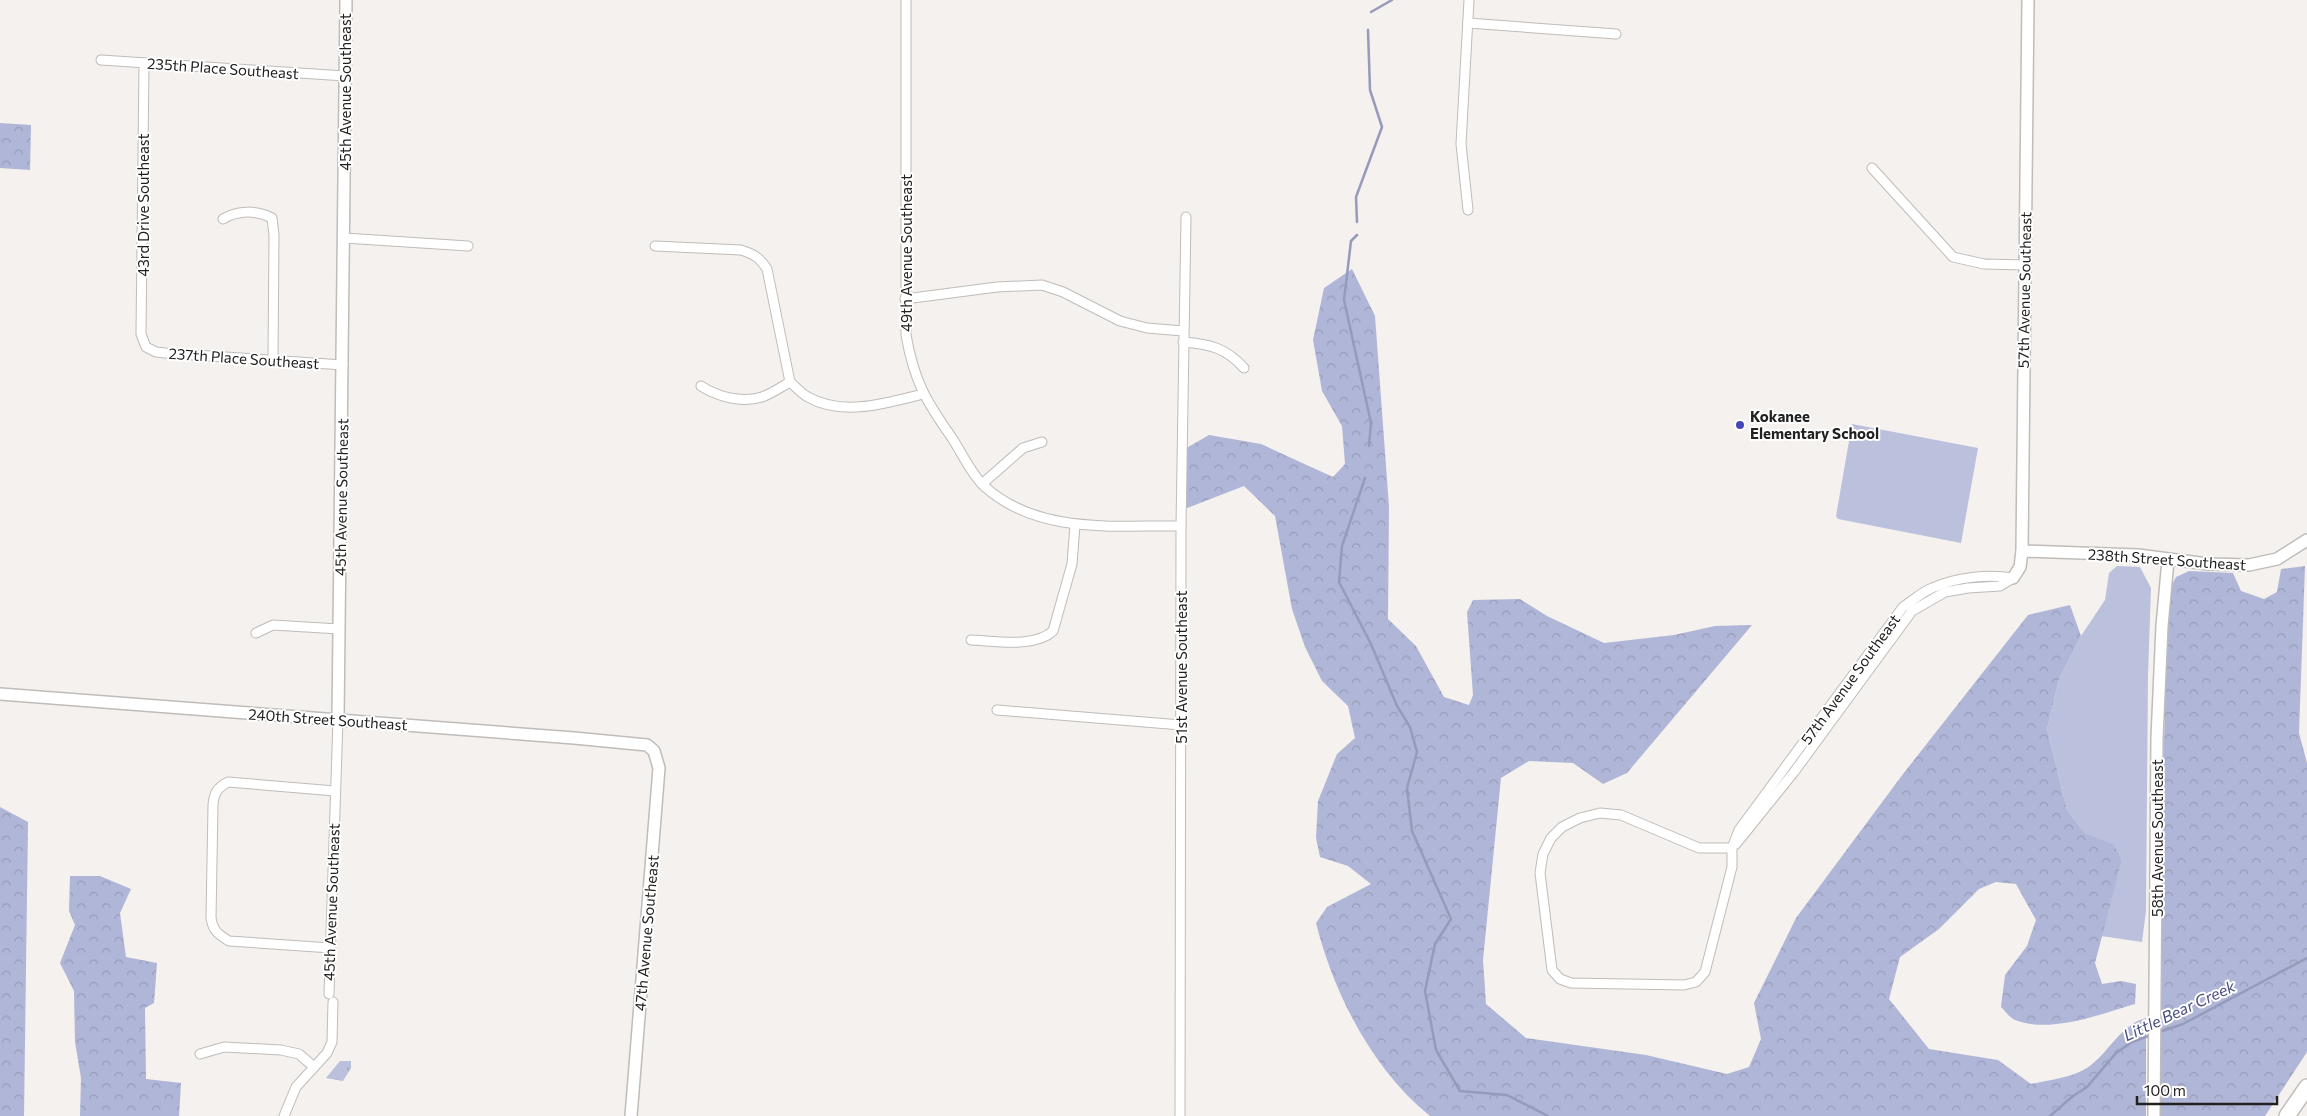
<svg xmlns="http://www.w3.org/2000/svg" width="2307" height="1116" font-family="Commissioner,sans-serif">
<defs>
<pattern id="forest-crowns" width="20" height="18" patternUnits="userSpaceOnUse" patternTransform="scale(1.25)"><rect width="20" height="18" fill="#b0b6d7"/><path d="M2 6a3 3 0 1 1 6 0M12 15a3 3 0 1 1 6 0" fill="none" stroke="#979cb8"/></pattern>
<pattern id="park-tufts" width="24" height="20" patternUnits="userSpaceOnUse" patternTransform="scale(1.25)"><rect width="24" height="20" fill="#bbc0dc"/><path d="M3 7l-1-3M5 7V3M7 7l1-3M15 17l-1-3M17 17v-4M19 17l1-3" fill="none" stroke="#a0a5bc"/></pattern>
</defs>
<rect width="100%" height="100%" fill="#f4f1ee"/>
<!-- grass -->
<g fill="#bbc0dc">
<polygon points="1852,424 1978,448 1961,543 1838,519 1836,516"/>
<polygon points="2117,566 2140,567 2151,588 2148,675 2146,911 2142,942 2101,936 2122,860 2112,844 2085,833 2067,810 2047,729 2059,679 2081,636 2105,600 2109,573"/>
</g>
<!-- forest -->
<g fill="url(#forest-crowns)">
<polygon points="0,123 31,125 30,170 0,168"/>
<path d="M 1352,269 L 1375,316 L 1389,507 L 1388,619 L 1416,646 L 1444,697 L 1469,705 L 1473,695 L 1467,612 L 1473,600 L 1520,599 L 1547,616 L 1604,643 L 1674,635 L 1715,626 L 1752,625 L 1627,773 L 1603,784 L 1573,763 L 1529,761 L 1501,778 L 1483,960 L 1486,1004 L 1526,1038 L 1646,1055 L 1727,1074 L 1749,1067 L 1761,1039 L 1754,1003 L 1796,918 L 1903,774 L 2028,615 L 2070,605 L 2081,636 L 2059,679 L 2047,729 L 2067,810 L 2085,833 L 2113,844 L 2122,860 L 2095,963 L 2102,984 L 2121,981 L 2136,984 L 2135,1004 C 2101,1014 2050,1034 2015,1020 C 2010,1018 2005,1011 2001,1007 L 2005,975 L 2027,946 L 2036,920 L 2016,884 L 1996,882 L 1979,889 L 1939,929 L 1900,957 L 1889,999 L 1929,1049 L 1998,1060 L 2031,1084 C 2049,1080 2071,1078 2087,1068 C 2108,1054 2121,1024 2146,1018 L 2146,1116 L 1430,1116 C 1372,1069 1334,994 1316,923 L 1327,907 L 1371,884 L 1348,866 L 1320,857 L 1316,838 L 1318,801 L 1337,754 L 1355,738 L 1348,706 L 1322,681 L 1305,647 L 1292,609 L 1275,516 L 1244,486 L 1182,510 L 1183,450 L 1209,435 L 1261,444 L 1333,477 L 1345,464 L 1342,426 L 1322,391 L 1313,340 L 1324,288 Z"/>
<polygon points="2305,566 2299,733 2307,763 2307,1052 2265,1116 2158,1116 2157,1012 2168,592 2176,577 2189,571 2233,573 2241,591 2264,599 2277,592 2281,569"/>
<polygon points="0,807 28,822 24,1116 0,1116"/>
<polygon points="70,876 100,876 131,889 120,913 126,957 157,963 154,1003 145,1008 146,1079 181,1083 179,1116 80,1116 81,1078 75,1042 74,991 60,963 75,925 69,911"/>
</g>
<!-- park -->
<polygon fill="url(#park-tufts)" points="340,1061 351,1061 351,1068 343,1081 326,1078"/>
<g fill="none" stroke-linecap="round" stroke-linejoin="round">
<!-- stream -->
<g stroke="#959bbb" stroke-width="2.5">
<polyline points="1371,12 1392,0"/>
<polyline points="1357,222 1356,197 1382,127 1370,90 1368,30"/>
<polyline points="1357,235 1351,241 1344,300 1371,423 1369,446"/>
<polyline points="1365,478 1342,546 1339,582 1371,644 1397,706 1410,727 1417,752 1407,788 1412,831 1451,919 1435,944 1425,991 1436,1050 1460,1091 1507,1095 1548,1116"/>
<polyline points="2159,1032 2183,1024 2307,958"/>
<polyline points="2050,1116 2073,1096 2087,1087 2116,1053 2132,1042 2151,1035"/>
</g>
<!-- street casing -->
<g stroke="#bfbcb9" stroke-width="11">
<g id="street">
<path d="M 906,0 L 906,335 C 914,381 926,401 952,438 C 962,453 971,474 984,486 C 1038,535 1114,525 1181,526"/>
<polyline points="1468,23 1616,34"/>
<polyline points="101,60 345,76"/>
<polyline points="144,63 141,334 146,347 156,352 165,353 343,365"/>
<polyline points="1872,168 1953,257 1984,264 2025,265"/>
<polyline points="1468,210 1461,144 1469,0"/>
<path d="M 223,219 C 238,210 256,210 272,218 L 274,235 L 273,360"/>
<polyline points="344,238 468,246"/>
<path d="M 655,246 L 741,250 C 754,254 760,258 767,269 L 790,382"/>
<polyline points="905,299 997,287 1042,285 1063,292 1120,321 1147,328 1183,331"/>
<path d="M 1183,342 C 1210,344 1226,348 1244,368"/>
<path d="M 790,382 C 796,387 802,394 808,397 C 843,417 887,403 923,394"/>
<path d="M 701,386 C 718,397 741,403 762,397 C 771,394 781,387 790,382"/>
<polyline points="982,484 1023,448 1042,442"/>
<polyline points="256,633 273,625 339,629"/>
<path d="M 971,640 C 996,641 1035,648 1053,631 L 1072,564 L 1075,525"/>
<polyline points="997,710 1181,725"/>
<polyline points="1736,844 1794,772 1912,611 1945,592 1968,588 2000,586 2013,578"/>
<path d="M 1732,848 L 1699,848 L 1621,815 L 1600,813 L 1580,818 L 1562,827 L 1551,838 L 1543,854 L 1540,873 L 1552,970 L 1560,979 L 1571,983 L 1684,985 L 1696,982 L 1705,972 L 1732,867 L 1732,848 L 1739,830 L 1903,607 C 1912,601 1922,592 1932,588 C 1957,577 1987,574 2013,578"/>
<path d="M 331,948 L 229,941 C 218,934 213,931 211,918 L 213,805 C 214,793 217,788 228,782 L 335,791"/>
<polyline points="329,994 338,719"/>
<polyline points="200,1054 224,1047 281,1050 299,1054 314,1067"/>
<polyline points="284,1116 296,1087 327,1053 332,1042 333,1002"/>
<polyline points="1180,1116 1181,526 1186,217"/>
</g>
</g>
<!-- secondary casing -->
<g stroke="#bfbcb9" stroke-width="14">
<g id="secondary">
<polyline points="2022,551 2138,555 2208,564 2249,565 2277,559 2307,540"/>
<polyline points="2013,578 2020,567 2022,551 2028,0"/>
<polyline points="0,694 574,738 647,745 654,751 659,768 631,1116"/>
<polyline points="338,719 346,0"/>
<polyline points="2154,1116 2157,738 2162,626 2168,560"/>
</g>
</g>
<!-- highway casing -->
<g stroke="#bfbcb9" stroke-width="18">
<polyline id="highway" points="2287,1116 2307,1087"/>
</g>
<!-- street -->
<use href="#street" stroke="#fff" stroke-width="9"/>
<!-- secondary -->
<use href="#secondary" stroke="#fff" stroke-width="11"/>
<!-- highway -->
<use href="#highway" stroke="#fff" stroke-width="15"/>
</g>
<!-- markers -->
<circle fill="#4646bb" stroke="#fff" stroke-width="2" cx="1740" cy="425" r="5"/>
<g text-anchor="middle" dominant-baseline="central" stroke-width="4" stroke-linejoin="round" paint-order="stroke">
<!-- street labels -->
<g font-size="15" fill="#222120" stroke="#fff">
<text transform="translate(223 68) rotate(4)">235th Place Southeast</text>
<text transform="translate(345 92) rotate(-90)">45th Avenue Southeast</text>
<text transform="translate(143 205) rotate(-90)">43rd Drive Southeast</text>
<text transform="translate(906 253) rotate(-90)">49th Avenue Southeast</text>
<text transform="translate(2024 290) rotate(-89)">57th Avenue Southeast</text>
<text transform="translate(244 358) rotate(4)">237th Place Southeast</text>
<text transform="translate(341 497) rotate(-89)">45th Avenue Southeast</text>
<text transform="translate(2167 559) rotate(4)">238th Street Southeast</text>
<text transform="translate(1181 667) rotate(-90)">51st Avenue Southeast</text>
<text transform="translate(1850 679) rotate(-54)">57th Avenue Southeast</text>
<text transform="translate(328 719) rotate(4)">240th Street Southeast</text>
<text transform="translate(2157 838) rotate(-90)">58th Avenue Southeast</text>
<text transform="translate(331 902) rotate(-88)">45th Avenue Southeast</text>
<text transform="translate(646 933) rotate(-85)">47th Avenue Southeast</text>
</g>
<!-- poi labels -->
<g font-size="15" font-weight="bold" fill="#222120" stroke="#fff" text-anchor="start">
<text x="1750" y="416">Kokanee<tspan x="1750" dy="17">Elementary School</tspan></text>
</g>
<!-- water labels -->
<g font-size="16" font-style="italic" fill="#484e7d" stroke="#fff">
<text transform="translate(2179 1010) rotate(-25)">Little Bear Creek</text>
</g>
</g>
<!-- scale -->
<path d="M2137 1096v8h140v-8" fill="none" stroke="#222120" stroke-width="2.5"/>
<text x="2144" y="1096" font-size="15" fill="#222120" stroke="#ffffff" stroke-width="4" paint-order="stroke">100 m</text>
</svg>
